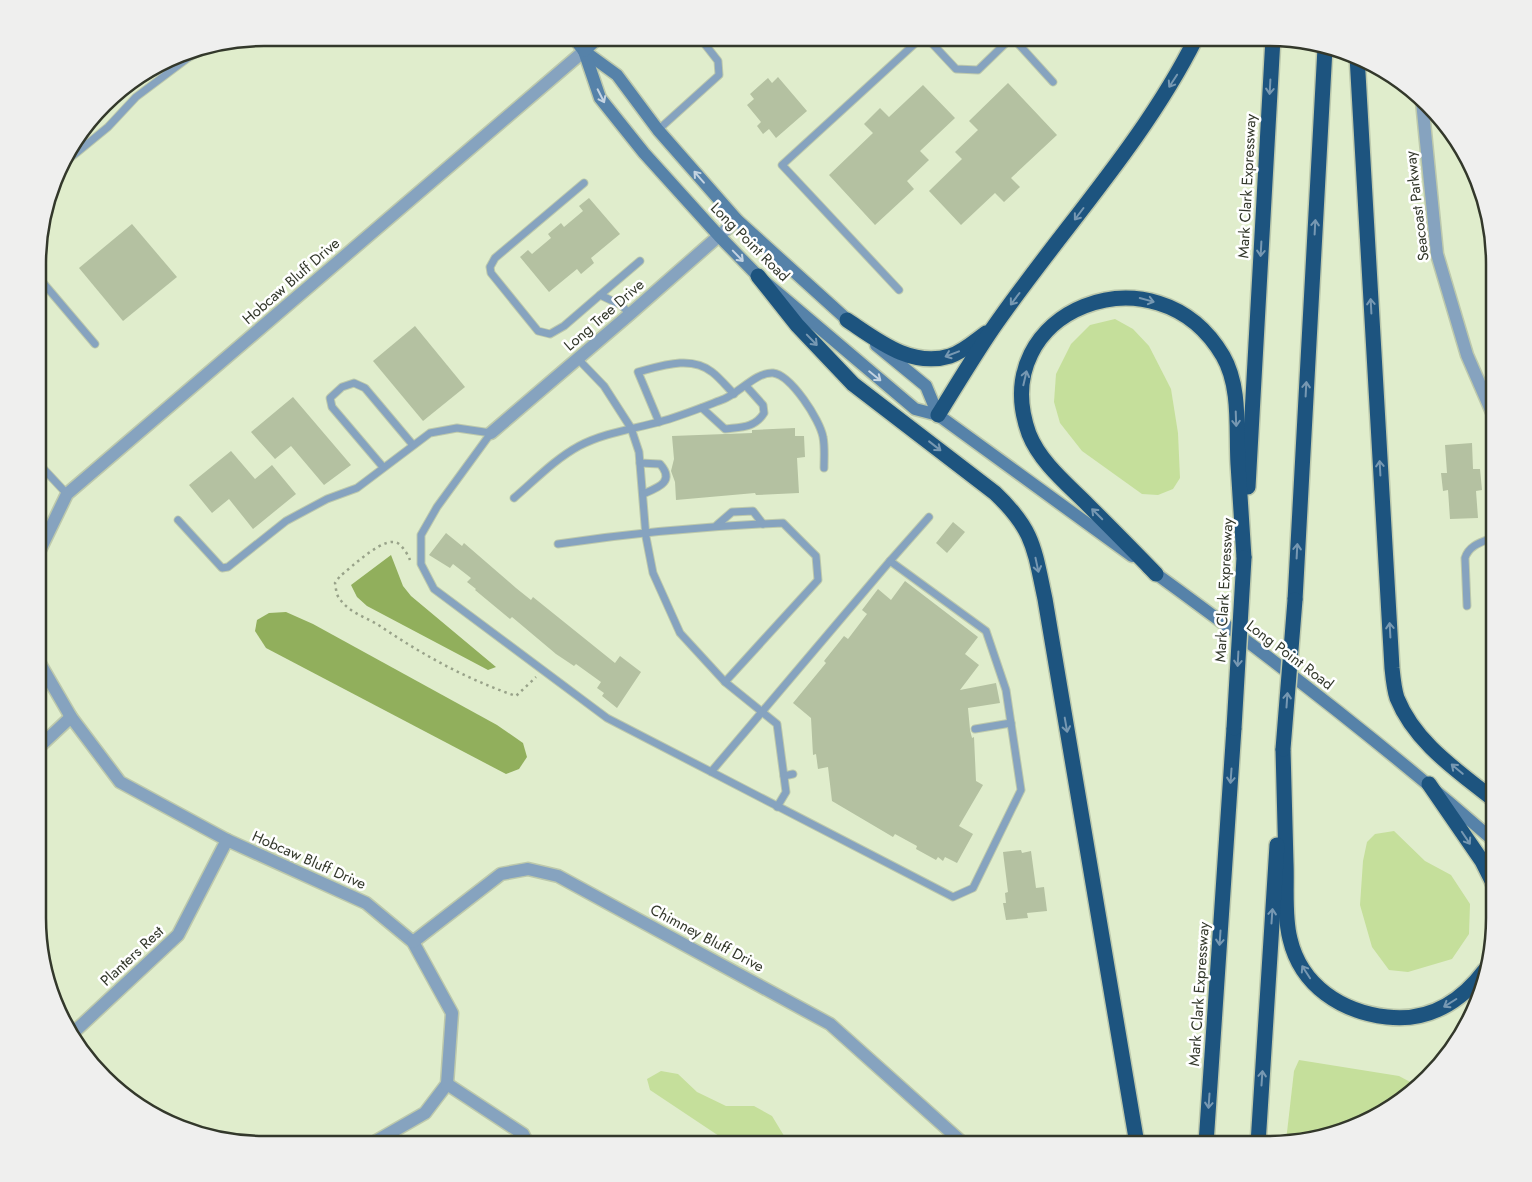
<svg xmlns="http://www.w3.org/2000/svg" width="1532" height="1182" font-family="Jost,sans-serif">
<rect width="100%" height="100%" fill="#e0edcc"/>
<!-- green -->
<g fill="#c5df9b">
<polygon points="1115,319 1133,329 1149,346 1171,389 1178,433 1180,478 1173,489 1158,495 1142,494 1082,451 1060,423 1054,402 1056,374 1071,344 1090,325"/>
<polygon points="1394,831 1425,861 1451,875 1470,904 1469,934 1452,959 1408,972 1389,970 1372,947 1360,905 1363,861 1367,842 1375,834"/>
<polygon points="1299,1060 1399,1076 1414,1084 1355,1127 1286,1141 1294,1071"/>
<polygon points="661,1071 678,1074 697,1092 726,1106 754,1106 772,1116 789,1144 731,1144 650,1090 647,1079"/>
</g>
<!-- water -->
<g fill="#91af5c">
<polygon points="391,555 403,586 411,596 496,667 488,670 367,606 357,597 351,585"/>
<polygon points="286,612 313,624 497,725 523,743 527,757 519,769 506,774 266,648 255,631 257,620 269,613"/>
</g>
<!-- building -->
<g fill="#b4c1a1">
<polygon points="778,77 807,111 776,138 769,129 763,134 757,126 761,122 747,105 754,99 750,94 768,78 772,83"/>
<polygon points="1008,83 1057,135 1011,178 1020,187 1004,202 995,193 961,225 929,191 962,159 955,152 978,130 969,121"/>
<polygon points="923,85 955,118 920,151 929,160 907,181 914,189 875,225 829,175 873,133 864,124 880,108 889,117"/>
<polygon points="589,198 620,234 591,258 594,263 581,274 577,269 549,292 520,257 528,250 532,254 551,238 548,234 561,223 564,227 583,211 579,206"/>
<polygon points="132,224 177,277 123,321 79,268"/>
<polygon points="415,326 465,387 423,421 373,361"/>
<polygon points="293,397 351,465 324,485 291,446 275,459 251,432"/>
<polygon points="795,428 795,436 804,436 805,457 797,458 799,493 756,495 755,493 676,500 675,482 671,471 674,459 672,436 752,433 752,430"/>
<polygon points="1472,443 1473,469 1480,469 1482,490 1476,491 1478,518 1450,519 1448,490 1443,491 1441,473 1447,473 1445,445"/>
<polygon points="231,451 255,479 272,465 296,494 253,529 229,499 212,513 189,485"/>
<polygon points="953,522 965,532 947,553 936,543"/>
<polygon points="446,533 462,546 464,543 516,588 531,600 533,597 615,663 620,656 641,672 617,708 602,696 604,693 597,688 601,682 576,664 574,666 556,654 512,617 510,619 475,590 476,589 467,582 471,578 453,564 450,568 429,555"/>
<polygon points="905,581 978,637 965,654 979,665 960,690 996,683 1000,703 968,708 970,730 972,738 974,737 976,781 983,785 959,826 973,834 957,863 945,857 943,861 938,857 936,860 916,849 917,846 895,834 893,837 832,801 828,767 818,769 816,754 813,755 811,718 793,703 826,663 824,661 844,636 848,639 867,614 862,610 878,589 891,600"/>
<polygon points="1021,850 1022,853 1031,851 1036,888 1044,887 1047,911 1027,913 1028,918 1006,920 1003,903 1006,903 1005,893 1008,892 1003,852"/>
</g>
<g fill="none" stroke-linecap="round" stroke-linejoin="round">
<!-- lane casing -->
<g stroke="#bdc9ac" stroke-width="9">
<g id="lane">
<polyline points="927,38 956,69 978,70 1011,38"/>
<polyline points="1013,38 1053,82"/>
<polyline points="658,130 719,75 718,61 700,38"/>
<polyline points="64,163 108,127 136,97 188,58 207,47"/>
<polyline points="584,183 495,258 490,267 491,273 538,331 550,334 564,326 600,295 621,305 630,314"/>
<polyline points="39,278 95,344"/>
<polyline points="899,290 782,165 921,38"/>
<polyline points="600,295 640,261"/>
<polyline points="578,359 604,386 631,428 639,452 646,537 653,573 680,633 725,682 777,724 786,792 777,807"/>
<path d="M 702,408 L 725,429 C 741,427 755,428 764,413 L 763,405 L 746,386"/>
<path d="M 659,422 L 638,372 C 661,366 691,355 712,372 C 720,378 727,387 734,394"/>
<path d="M 640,463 L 660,464 C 676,482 657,488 643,494"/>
<polyline points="39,464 67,494"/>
<polyline points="383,467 332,407 330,398 342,387 354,383 365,388 413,445"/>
<path d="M 514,498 C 535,480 555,459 579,446 C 603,433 633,429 659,422 C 681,416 703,407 724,399 C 739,393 756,372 773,373 C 791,375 820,420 823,437 C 825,447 824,458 824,468"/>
<polyline points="178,520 222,568 228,567 286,521 327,499 357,488 430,433 457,428 491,433 437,507 421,535 421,564 434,589 607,718 953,897 973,888 1021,790 1006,690 986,631 890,561 711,772"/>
<polyline points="717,525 732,512 753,511 763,524"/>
<path d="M 558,544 C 633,533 708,526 783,523 L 816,556 L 818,580 L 725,682"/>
<polyline points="890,561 929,517"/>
<path d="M 1467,606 L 1465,558 C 1469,545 1482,542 1494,537"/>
<polyline points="975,729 1011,723"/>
<polyline points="784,776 793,774"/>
</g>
</g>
<!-- street casing -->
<g stroke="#bdc9ac" stroke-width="15">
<g id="street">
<polyline points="1422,101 1437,254 1467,355 1494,417"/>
<polyline points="491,433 630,314 737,220"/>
<polyline points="39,552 67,494 584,51"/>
<polyline points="39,662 71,717 120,782 227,840 366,903 413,942 452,1013 447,1084 425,1113 371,1144"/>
<polyline points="38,748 71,717"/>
<polyline points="413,942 501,874 528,869 558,876 830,1024 964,1144"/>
<polyline points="74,1032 178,935 227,840"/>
<polyline points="447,1084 523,1134 528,1144"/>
</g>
</g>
<!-- secondary casing -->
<g stroke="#bdc9ac" stroke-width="15">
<g id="secondary">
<polyline points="574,38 584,51 617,75 658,130 737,220 853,325"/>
<polyline points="584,51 600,98 644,153 719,236 758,276 915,409 938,415 1132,556"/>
<polyline points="584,51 598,38"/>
<polyline points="876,345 926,386 938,415"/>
<path d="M 1148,568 C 1267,654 1383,744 1494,841"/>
</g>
</g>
<!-- highway casing -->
<g stroke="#bdc9ac" stroke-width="18">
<g id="highway">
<path d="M 1357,56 L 1392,668 C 1393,678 1394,689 1397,698 C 1415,743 1458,771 1494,800"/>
<path d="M 758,276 L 797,325 L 853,384 L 995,493 C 1034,530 1034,548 1045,599 L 1137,1144"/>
<path d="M 847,320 C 877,340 911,368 950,356 C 963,352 975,341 986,333"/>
<path d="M 938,415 C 956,386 974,356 993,328 C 1060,231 1143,144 1196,38"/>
<polyline points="1248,487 1273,38"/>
<path d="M 1156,574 C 1133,550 1110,527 1087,504 C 1067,484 1040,462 1029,434 C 984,310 1157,243 1223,356 C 1241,387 1236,430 1238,464 C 1240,495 1242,527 1244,558"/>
<polyline points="1295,600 1325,48"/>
<path d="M 1283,749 C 1284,787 1285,825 1286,863 C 1287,887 1284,916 1290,939 C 1301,986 1342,1012 1387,1017 C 1428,1022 1461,1002 1485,970"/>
<polyline points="1429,784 1482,861 1494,885"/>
<polyline points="1206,1144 1234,728"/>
<polyline points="1258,1144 1277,845"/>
</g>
</g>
<!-- path -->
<path stroke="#98a289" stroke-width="2.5" stroke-dasharray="2.5 4" stroke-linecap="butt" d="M 410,560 C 408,555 404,548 399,544 C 386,533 351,568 340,576 L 335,583 C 336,588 336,594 339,598 C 349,613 366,617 380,626 C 423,655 466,679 516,696 L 536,677"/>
<!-- lane -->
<use href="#lane" stroke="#86a3bf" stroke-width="7"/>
<!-- street -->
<use href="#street" stroke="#86a3bf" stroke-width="12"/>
<!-- secondary -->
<use href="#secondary" stroke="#5682a9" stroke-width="12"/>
<!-- highway -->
<use href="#highway" stroke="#1d547f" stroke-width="15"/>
<!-- highway-bridge casing -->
<g stroke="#bdc9ac" stroke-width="18" stroke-linecap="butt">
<g id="highway-bridge">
<polyline points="1234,728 1244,558"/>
<polyline points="1283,749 1295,600"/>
</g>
</g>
<!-- highway-bridge -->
<use href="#highway-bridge" stroke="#1d547f" stroke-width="15"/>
</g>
<!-- one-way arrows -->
<defs><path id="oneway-shaft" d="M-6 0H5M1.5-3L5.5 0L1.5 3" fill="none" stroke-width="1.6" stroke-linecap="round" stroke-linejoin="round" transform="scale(1.25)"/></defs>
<g stroke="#7798b2">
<use href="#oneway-shaft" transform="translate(1173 81) rotate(123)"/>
<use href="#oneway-shaft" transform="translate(1270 87) rotate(93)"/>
<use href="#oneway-shaft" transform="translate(1079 214) rotate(127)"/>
<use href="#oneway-shaft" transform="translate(1315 227) rotate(-87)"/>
<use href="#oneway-shaft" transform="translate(1261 249) rotate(93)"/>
<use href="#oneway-shaft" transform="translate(1015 299) rotate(127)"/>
<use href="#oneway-shaft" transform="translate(1147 300) rotate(15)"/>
<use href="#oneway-shaft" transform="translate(1371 306) rotate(-93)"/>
<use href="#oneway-shaft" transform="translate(812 340) rotate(46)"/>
<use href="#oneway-shaft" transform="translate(952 354) rotate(159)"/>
<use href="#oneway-shaft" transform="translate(1025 378) rotate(-77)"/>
<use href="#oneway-shaft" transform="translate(1306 389) rotate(-87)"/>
<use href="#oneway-shaft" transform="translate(1236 419) rotate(88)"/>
<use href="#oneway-shaft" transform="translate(935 446) rotate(38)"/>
<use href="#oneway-shaft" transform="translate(1380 468) rotate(-93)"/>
<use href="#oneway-shaft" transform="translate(1097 514) rotate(-135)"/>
<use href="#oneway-shaft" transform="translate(1297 551) rotate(-87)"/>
<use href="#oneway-shaft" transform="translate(1037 565) rotate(78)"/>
<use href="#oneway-shaft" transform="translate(1390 630) rotate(-93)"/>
<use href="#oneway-shaft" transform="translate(1238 659) rotate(93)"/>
<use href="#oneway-shaft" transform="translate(1287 700) rotate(-86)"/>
<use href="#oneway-shaft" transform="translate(1066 725) rotate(80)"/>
<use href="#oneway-shaft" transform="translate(1457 769) rotate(-140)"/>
<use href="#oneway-shaft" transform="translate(1231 776) rotate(94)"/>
<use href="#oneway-shaft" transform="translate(1466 838) rotate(56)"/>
<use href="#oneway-shaft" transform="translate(1272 916) rotate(-86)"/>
<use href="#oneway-shaft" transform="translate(1220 938) rotate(94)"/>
<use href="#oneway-shaft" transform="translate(1306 972) rotate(-123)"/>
<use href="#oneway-shaft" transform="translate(1450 1003) rotate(148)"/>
<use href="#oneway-shaft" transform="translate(1262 1078) rotate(-86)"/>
<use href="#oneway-shaft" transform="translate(1209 1101) rotate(94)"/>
</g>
<g stroke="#c4d3e1">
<use href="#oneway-shaft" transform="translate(601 96) rotate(63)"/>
<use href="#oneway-shaft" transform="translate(699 177) rotate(-131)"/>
<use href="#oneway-shaft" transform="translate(738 256) rotate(46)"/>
<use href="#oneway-shaft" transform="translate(875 376) rotate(39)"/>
</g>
<g text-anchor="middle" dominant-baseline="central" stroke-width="5" stroke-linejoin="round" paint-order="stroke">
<!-- street labels -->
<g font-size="15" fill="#33382b" stroke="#fff">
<text transform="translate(1247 186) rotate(-87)">Mark Clark Expressway</text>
<text transform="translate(1417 206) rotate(-97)">Seacoast Parkway</text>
<text transform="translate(750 242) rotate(45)">Long Point Road</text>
<text transform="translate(291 281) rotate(-41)">Hobcaw Bluff Drive</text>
<text transform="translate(604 315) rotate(-41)">Long Tree Drive</text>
<text transform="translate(1224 590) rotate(-87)">Mark Clark Expressway</text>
<text transform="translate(1290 655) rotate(37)">Long Point Road</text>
<text transform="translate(309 860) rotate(24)">Hobcaw Bluff Drive</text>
<text transform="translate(707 938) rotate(28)">Chimney Bluff Drive</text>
<text transform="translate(132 956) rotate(-43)">Planters Rest</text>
<text transform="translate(1199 994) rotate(-86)">Mark Clark Expressway</text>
</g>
</g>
<!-- crop -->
<path d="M0 0H1532V1182H0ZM264 46H1268A218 218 0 0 1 1486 264V918A218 218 0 0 1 1268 1136H264A218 218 0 0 1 46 918V264A218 218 0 0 1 264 46Z" fill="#efefee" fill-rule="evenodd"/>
<path fill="none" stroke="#33382b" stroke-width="2.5" d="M264 46H1268A218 218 0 0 1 1486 264V918A218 218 0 0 1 1268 1136H264A218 218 0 0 1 46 918V264A218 218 0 0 1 264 46Z"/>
</svg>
